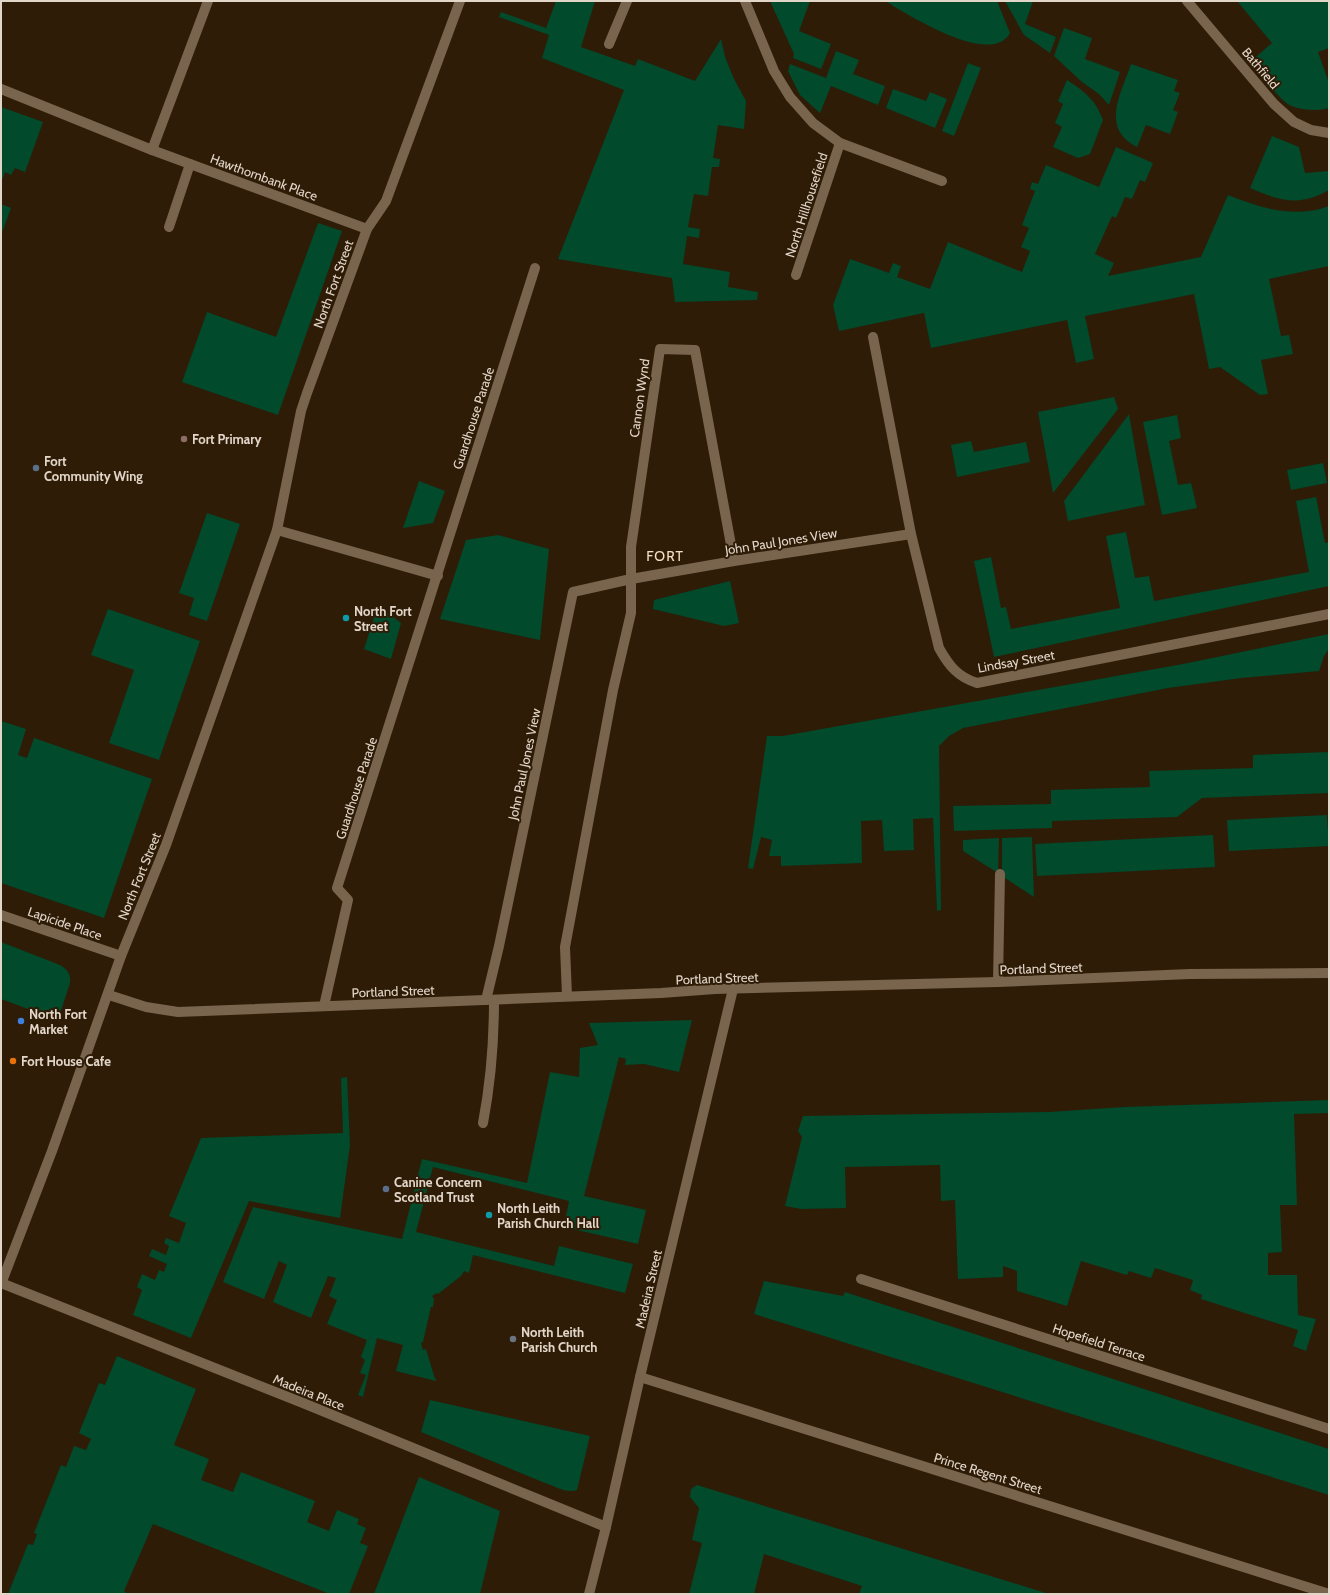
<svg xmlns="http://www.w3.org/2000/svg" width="1330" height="1595" font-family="Cabin,sans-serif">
<rect width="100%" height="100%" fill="#2e1c07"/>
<!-- green -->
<g fill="#014a2b">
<polygon points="556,1 595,1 581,47 635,66 638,59 695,81 721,39 725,57 734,79 746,101 744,129 718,125 713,158 720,159 719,167 712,167 708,196 694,194 688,227 700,229 699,238 687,236 683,264 730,272 728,287 758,292 757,300 675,302 672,278 558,259 624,90 542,58 549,35 499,17 501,12 546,28"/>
<polygon points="770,1 810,1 799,31 831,44 821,69 793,58 794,54"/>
<path d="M 885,1 L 997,1 L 1010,33 C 991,68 907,14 885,1 Z"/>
<polygon points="1005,1 1033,1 1025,24 1056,37 1050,53 1024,35"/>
<path d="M 1237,1 L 1329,1 L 1329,48 L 1318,52 L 1329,83 L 1329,108 C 1318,112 1293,110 1285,102 C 1272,90 1262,74 1251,61 L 1272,43 Z"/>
<polygon points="1064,28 1092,38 1085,59 1120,72 1109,105 1099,94 1082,82 1054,56"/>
<polygon points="836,51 859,60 853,74 885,86 878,105 831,86 820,113 800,95 788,71 790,64 826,78"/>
<polygon points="968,63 981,68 954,136 942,131"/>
<path d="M 1131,64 L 1178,80 L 1174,91 L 1180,93 L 1173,110 L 1178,112 L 1170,134 L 1146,125 L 1137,147 C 1100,128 1121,94 1131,64 Z"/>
<path d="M 1067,80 C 1085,92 1095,99 1103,120 L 1090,154 L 1078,158 L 1053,147 L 1062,127 L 1055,123 L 1063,104 L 1058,101 Z"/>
<polygon points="893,89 926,101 930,92 947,99 935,128 886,108"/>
<polygon points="1,107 43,122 25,172 15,168 11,175 5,172 1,183"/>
<path d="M 1272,136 L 1299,147 L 1305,173 L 1329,171 L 1329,190 C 1300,207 1280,201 1250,188 Z"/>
<path d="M 1116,147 L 1153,163 L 1145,182 L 1140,180 L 1132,199 L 1125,197 L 1116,218 L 1112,216 L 1095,254 L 1114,263 L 1108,276 L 1201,257 L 1228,195 C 1260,208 1295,219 1329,206 L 1329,266 L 1269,279 L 1281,336 L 1289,335 L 1293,354 L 1261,360 L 1268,394 L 1260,395 L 1220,367 L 1209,369 L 1194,294 L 1085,316 L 1094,359 L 1076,363 L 1067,320 L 931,348 L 924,313 L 839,331 L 833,305 L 850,259 L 889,273 L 893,263 L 901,266 L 897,277 L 930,289 L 948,242 L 1022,272 L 1030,251 L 1021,247 L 1029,228 L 1022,225 L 1035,191 L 1030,189 L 1032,182 L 1038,184 L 1046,165 L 1099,187 Z"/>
<polygon points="1,204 11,208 1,235"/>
<polygon points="318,223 342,231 278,415 182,382 207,312 276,337"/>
<polygon points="1114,397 1118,409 1053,493 1038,412"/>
<polygon points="1129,414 1145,505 1068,521 1064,501"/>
<polygon points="1177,415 1181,438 1169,441 1177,479 1178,485 1191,483 1197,508 1162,515 1143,422"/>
<polygon points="971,441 974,452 1026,442 1030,462 957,477 951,445"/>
<polygon points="1323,463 1327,483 1291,490 1287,470"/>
<polygon points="419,481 445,491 433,523 403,528"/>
<polygon points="1316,497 1325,543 1329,542 1329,586 994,657 974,561 991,557 1001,608 1006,607 1011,629 1120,608 1106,536 1126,532 1135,578 1149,576 1154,601 1309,572 1296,501"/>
<polygon points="207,513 240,524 207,621 189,615 194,598 179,593"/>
<polygon points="498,535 549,549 540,640 440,619 466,540"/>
<polygon points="730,581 739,623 724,626 653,609 654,600"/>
<polygon points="378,605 401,623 391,659 364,649"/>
<polygon points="108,609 200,641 159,760 109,743 134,670 91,655"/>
<polygon points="1329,634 1329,649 1324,656 1319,671 1241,678 1168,688 963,728 949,736 939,746 941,910 937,911 933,818 913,819 914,850 884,851 882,820 861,821 862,863 781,866 781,856 769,856 772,840 761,837 753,869 748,868 767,736 783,736 1183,664"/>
<polygon points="1,721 26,729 18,755 27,758 34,738 152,779 104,918 1,883"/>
<polygon points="1329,752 1329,793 1202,798 1177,817 1052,821 1052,828 954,831 953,806 1051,804 1051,790 1150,787 1149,771 1253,768 1253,755"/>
<polygon points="1327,815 1329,846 1229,851 1227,820"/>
<polygon points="1213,835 1215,867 1037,876 1035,844"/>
<polygon points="1032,837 1034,897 1002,876 1002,838"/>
<polygon points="999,838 998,873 963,851 963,840"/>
<path d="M 1,942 L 60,965 C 67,969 71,974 70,983 L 58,1020 L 1,999 Z"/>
<polygon points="692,1020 679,1072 644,1064 625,1065 626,1059 619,1057 584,1196 646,1210 638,1244 564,1227 569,1201 433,1167 416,1232 554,1266 559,1246 633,1264 625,1293 473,1255 469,1273 464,1271 461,1276 438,1294 437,1293 432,1296 434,1299 433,1307 431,1307 423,1342 421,1343 423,1350 426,1349 435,1379 436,1379 436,1381 396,1371 403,1345 377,1338 363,1397 358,1395 366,1375 360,1373 365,1360 361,1357 367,1340 327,1324 337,1300 329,1296 336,1278 328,1276 311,1318 273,1302 287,1265 279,1261 264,1299 223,1282 253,1207 402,1239 422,1159 527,1183 550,1072 579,1077 580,1048 598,1045 589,1023"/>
<polygon points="347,1077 350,1145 340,1218 249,1201 191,1338 133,1315 142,1290 137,1287 142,1274 155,1280 159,1270 164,1272 167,1264 149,1256 152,1249 166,1255 169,1246 164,1243 166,1238 179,1243 186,1223 169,1216 201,1138 343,1133 341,1078"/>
<polygon points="1329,1100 1329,1113 1294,1114 1297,1205 1280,1205 1282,1252 1268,1253 1268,1275 1297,1275 1298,1315 1316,1319 1306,1351 1293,1346 1298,1330 1201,1299 1202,1295 1190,1290 1193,1280 1155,1268 1151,1278 1129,1271 1127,1275 1081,1261 1067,1306 1017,1291 1017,1271 1003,1266 1003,1277 958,1279 955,1200 941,1201 940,1165 845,1167 846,1208 801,1209 785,1206 802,1137 798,1131 803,1116 1049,1112 1124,1107"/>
<polygon points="764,1281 843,1296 845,1292 1329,1449 1329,1495 754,1314"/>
<polygon points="117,1356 196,1389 174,1445 209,1459 201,1480 233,1492 241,1472 315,1501 307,1522 329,1531 337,1510 359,1519 357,1524 366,1528 360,1543 368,1546 349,1594 330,1594 153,1524 124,1591 128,1594 8,1594 28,1544 33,1545 37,1534 34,1533 61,1465 66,1467 74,1446 86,1450 91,1439 79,1433 99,1383 105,1385"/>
<path d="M 430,1400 L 590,1436 L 577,1490 C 568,1494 554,1486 545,1483 L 421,1432 Z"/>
<polygon points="419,1477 500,1511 480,1594 374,1594"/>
<polygon points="697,1485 1049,1594 859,1594 862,1586 764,1554 754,1594 689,1594 702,1543 692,1540 699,1508 690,1497 691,1489"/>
</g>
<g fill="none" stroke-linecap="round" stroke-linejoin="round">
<!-- minor -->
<g stroke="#79644d" stroke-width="10">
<polyline points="745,1 774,71 790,97 813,123 840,143 942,181"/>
<polyline points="1187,1 1274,104 1294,122 1311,130 1329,133"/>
<polyline points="609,44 627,1"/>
<polyline points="1,89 152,150 367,229"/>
<polyline points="152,150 208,1"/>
<polyline points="169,227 190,164"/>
<polyline points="796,275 840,143"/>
<path d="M 873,337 L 911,534 L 939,648 C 949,666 958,677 977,683 L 1329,614"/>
<polyline points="277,530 438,576"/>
<polyline points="734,561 695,350 660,349 631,547 631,579 734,561 911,534"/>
<polyline points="1,915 121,956"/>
<polyline points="998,982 1000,874"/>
<polyline points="109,995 146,1007 178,1012 661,993 715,989 998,982 1190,974 1329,973"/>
<polyline points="486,1000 499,946 573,592 631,579 631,613 613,690 565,947 567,996"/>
<polyline points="324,1006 348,900 337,888 535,268"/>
<path d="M 483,1123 C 491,1081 494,1042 494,1000"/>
<polyline points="861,1279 1329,1429"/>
<polyline points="1,1283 303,1403 606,1527"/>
<polyline points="1,1284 52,1151 121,956 166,845 277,530 301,411 307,393 367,229 386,201 460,1"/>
<polyline points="640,1377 1329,1594"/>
<polyline points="589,1594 606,1527 640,1377 733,989"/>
</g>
</g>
<!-- markers -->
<circle fill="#8d6e63" stroke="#2e1c07" stroke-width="1.5" cx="184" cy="439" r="4"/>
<g fill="#5c6f8a" stroke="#2e1c07" stroke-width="1.5">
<circle cx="36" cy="468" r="4"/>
<circle cx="386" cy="1189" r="4"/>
</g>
<g fill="#0f9aa8" stroke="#2e1c07" stroke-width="1.5">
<circle cx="346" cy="618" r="4"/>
<circle cx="489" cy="1215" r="4"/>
</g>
<circle fill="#3f7fe0" stroke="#2e1c07" stroke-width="1.5" cx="21" cy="1021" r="4"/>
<circle fill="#e8710a" stroke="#2e1c07" stroke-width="1.5" cx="13" cy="1061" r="4"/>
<circle fill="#6b7280" stroke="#2e1c07" stroke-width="1.5" cx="513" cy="1339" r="4"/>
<g text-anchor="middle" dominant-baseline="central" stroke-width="4" stroke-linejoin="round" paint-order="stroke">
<!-- street labels -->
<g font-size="13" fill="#e2d6c9" stroke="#2e1c07">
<text transform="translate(1261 68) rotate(50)">Bathfield</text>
<text transform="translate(264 177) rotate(20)">Hawthornbank Place</text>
<text transform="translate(806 205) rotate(-72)">North Hillhousefield</text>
<text transform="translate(333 284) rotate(-70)">North Fort Street</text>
<text transform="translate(639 398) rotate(-82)">Cannon Wynd</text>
<text transform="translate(473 418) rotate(-72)">Guardhouse Parade</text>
<text transform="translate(781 541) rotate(-9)">John Paul Jones View</text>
<text transform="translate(1016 661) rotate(-10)">Lindsay Street</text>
<text transform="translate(524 764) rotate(-78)">John Paul Jones View</text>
<text transform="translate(356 788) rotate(-72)">Guardhouse Parade</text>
<text transform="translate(139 876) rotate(-68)">North Fort Street</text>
<text transform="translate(65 923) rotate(19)">Lapicide Place</text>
<text transform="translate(1041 968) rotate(-2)">Portland Street</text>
<text transform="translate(717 978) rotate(-2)">Portland Street</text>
<text transform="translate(393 991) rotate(-2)">Portland Street</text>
<text transform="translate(648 1289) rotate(-77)">Madeira Street</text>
<text transform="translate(1099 1342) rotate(18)">Hopefield Terrace</text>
<text transform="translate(309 1392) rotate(22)">Madeira Place</text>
<text transform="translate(988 1473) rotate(17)">Prince Regent Street</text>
</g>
<!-- poi labels -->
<g font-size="13" font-weight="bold" fill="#e2d6c9" stroke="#2e1c07" text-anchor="start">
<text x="192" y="439">Fort Primary</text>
<text x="44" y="461">Fort<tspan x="44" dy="15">Community Wing</tspan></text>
<text x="354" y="611">North Fort<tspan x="354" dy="15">Street</tspan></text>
<text x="29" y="1014">North Fort<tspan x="29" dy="15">Market</tspan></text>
<text x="21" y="1061">Fort House Cafe</text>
<text x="394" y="1182">Canine Concern<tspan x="394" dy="15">Scotland Trust</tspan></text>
<text x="497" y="1208">North Leith<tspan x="497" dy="15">Parish Church Hall</tspan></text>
<text x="521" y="1332">North Leith<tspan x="521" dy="15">Parish Church</tspan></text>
</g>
<!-- neighbourhood labels -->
<g font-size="14" letter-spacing="1" fill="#f6dec4" stroke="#2e1c07">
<text x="665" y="556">FORT</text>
</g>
</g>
<!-- border -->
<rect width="1330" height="1595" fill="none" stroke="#e2d6c9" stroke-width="4"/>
</svg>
